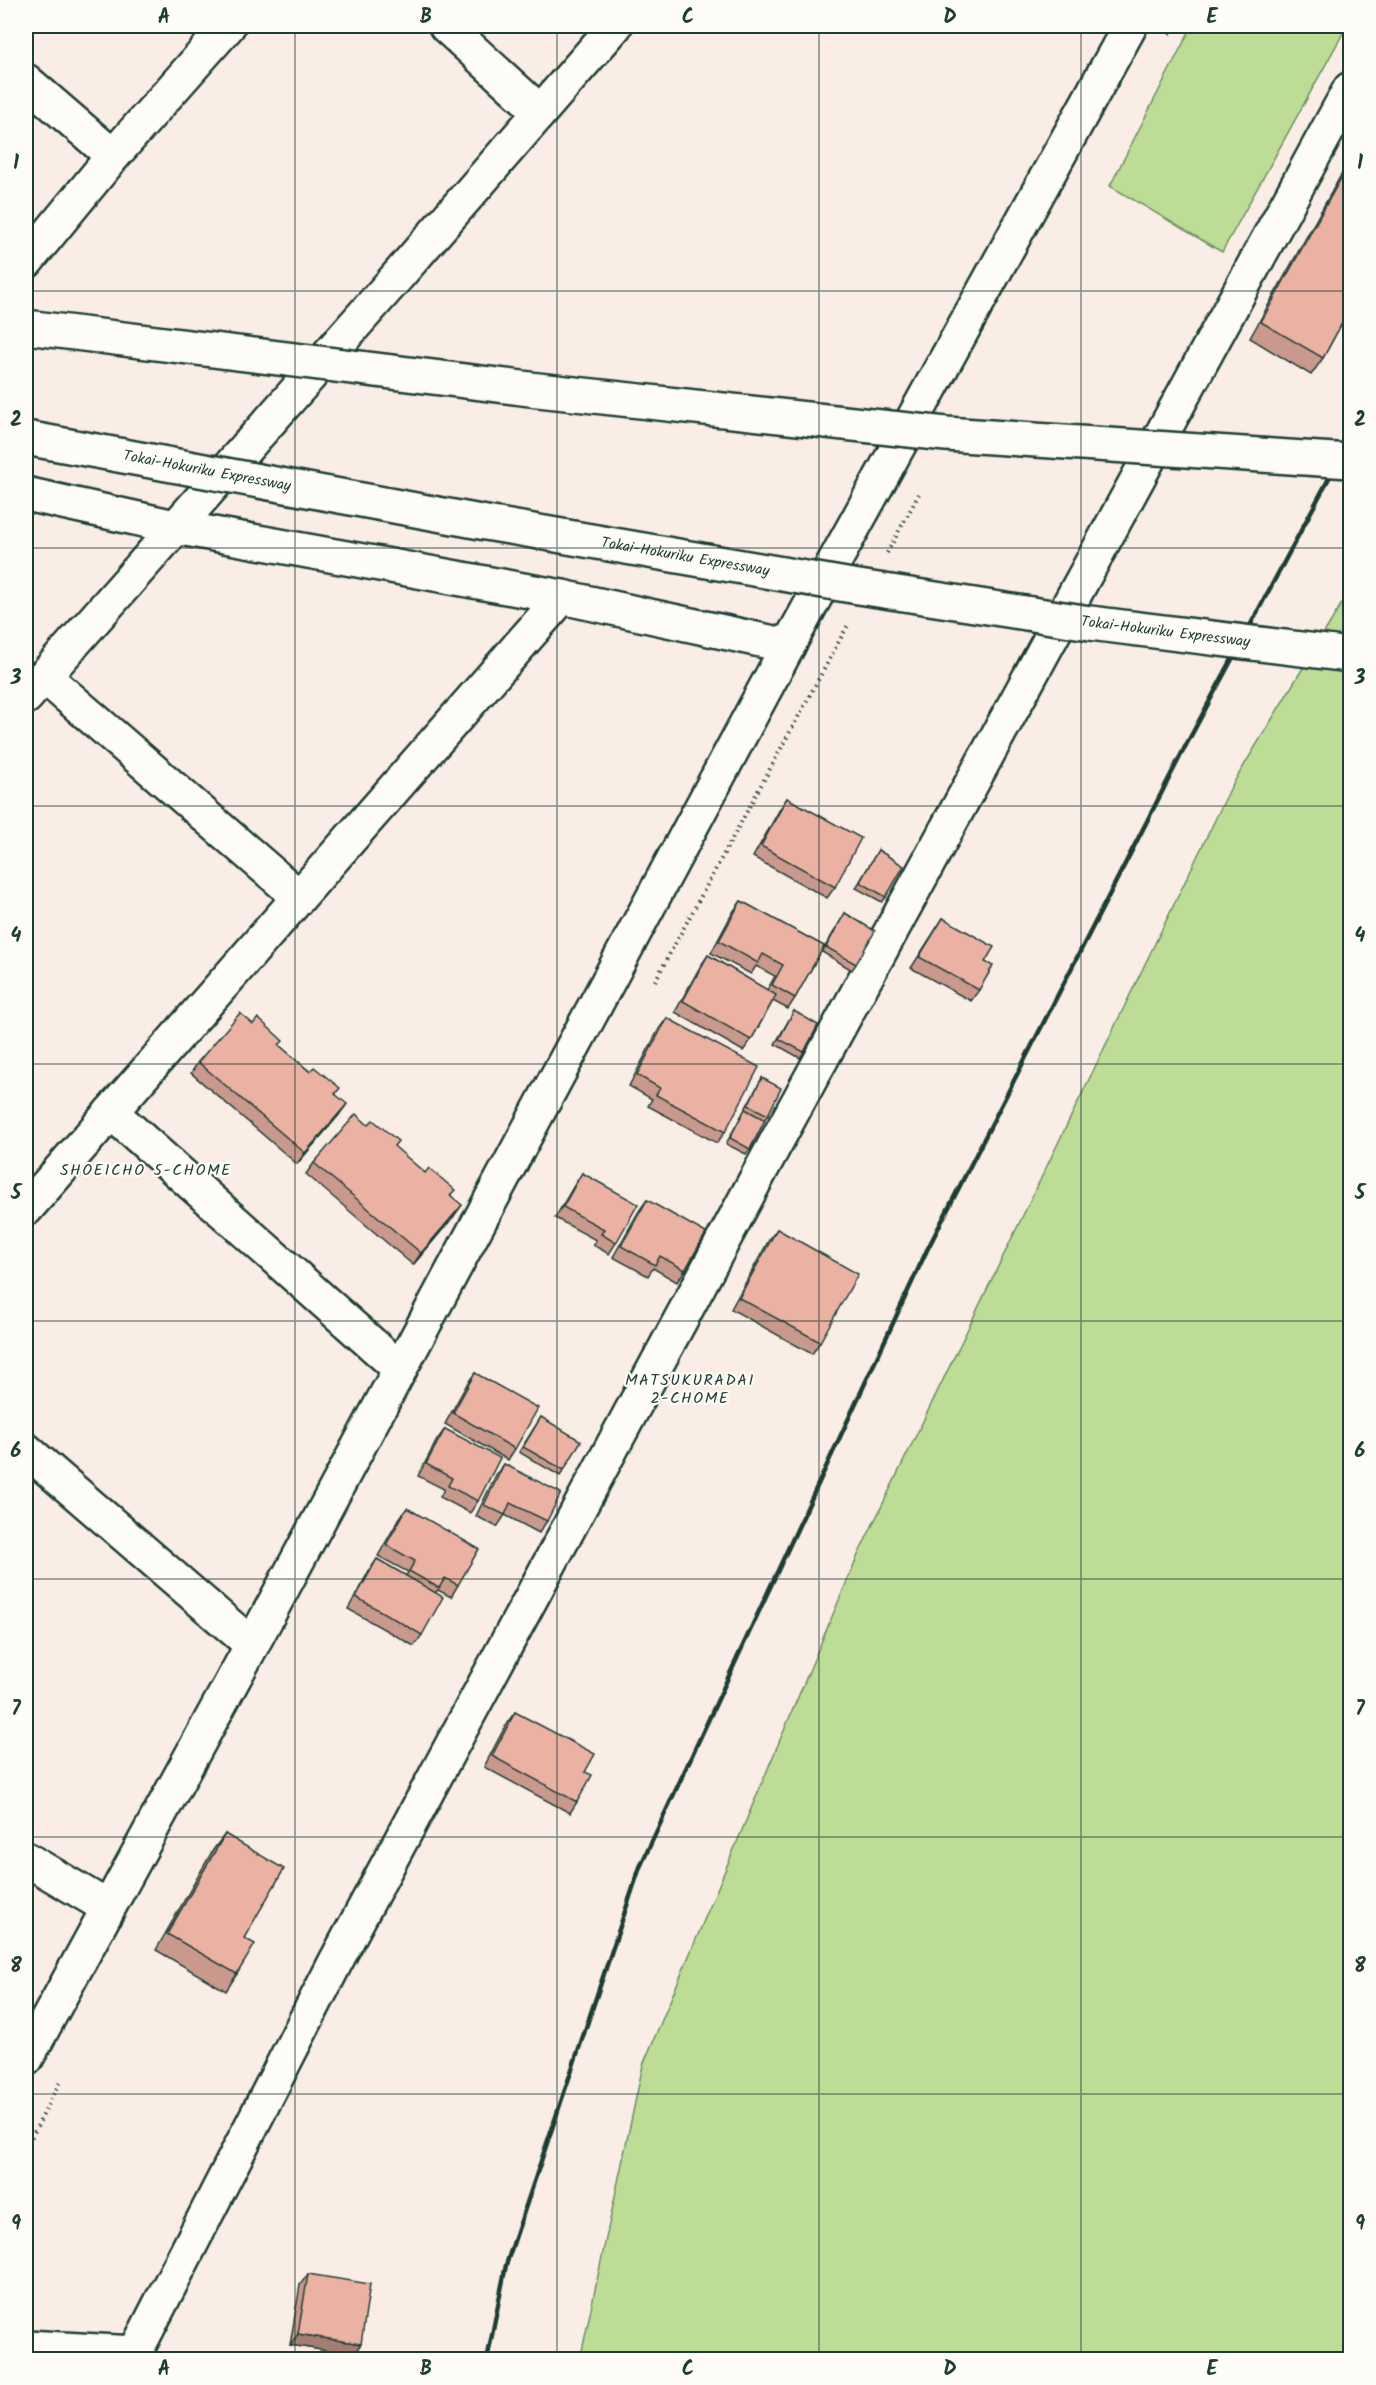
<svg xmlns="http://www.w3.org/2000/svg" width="1376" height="2385" font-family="Kalam,sans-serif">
<rect width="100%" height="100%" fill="#f9ede6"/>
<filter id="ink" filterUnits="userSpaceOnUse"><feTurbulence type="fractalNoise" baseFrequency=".0167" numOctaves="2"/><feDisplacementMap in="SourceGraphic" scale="12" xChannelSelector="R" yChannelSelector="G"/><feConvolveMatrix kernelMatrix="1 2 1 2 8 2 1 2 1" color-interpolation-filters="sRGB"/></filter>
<g filter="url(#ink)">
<!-- green -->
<g fill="#bddd96" stroke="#6e8d65" stroke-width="1.5">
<polygon points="1192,26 1347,26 1222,252 1110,186"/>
<polygon points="1350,590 1350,2359 580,2360 643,2065 858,1555 1231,787"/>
</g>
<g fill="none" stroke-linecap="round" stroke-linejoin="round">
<!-- street casing -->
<g stroke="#1f3d34" stroke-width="38">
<g id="street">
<polyline points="446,26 539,111"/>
<polyline points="26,81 113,156"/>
<polyline points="26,262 113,156 228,26"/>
<polyline points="26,494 175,527 562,597 788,646"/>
<polyline points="44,676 299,897"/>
<polyline points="111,1112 400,1369"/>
<polyline points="26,1209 562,597"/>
<polyline points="26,1450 252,1645"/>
<polyline points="26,1859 107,1907"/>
<polyline points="26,2059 252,1645 788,646 1130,26"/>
<polyline points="26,2347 135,2353 335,1963 768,1157 1350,89"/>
</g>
</g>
<!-- secondary casing -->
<g stroke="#1f3d34" stroke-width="38">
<polyline id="secondary" points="26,697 389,286 615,26"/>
</g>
<!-- path -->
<g stroke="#1f3d34" stroke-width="4" stroke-dasharray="1.5 4.5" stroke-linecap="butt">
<polyline points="1169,34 1173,26"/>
<polyline points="887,553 919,494"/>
<polyline points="655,981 849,623"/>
<polyline points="26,2148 61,2080"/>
</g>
<!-- street -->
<use href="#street" stroke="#fdfcf7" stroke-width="33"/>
<!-- secondary -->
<use href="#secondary" stroke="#fdfcf7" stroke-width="33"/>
<!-- rail -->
<polyline stroke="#1f3d34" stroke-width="4.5" points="487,2360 506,2265 640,1867 927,1250 1185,747 1350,439"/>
<!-- highway-bridge casing -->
<g stroke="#1f3d34" stroke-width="38" stroke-linecap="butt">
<g id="highway-bridge">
<polyline points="26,327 538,390 946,434 1350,461"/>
<path id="s1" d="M 26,438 L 486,523 L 846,585 L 1090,623 L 1350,655"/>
</g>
</g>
<!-- highway-bridge -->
<use href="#highway-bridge" stroke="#fdfcf7" stroke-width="33"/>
</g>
<!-- wall -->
<g fill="#ca998d" stroke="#1f3d34" stroke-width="1.5">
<polygon points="1350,160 1350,308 1323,358 1311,375 1250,338 1345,168"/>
<polygon points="787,798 835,887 827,898 753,857 780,809"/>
<polygon points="878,850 886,897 882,902 856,888"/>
<polygon points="741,901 824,946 795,998 788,1009 773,1001 751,1040 743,1051 675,1012 700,967 708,955 767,990 775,976 756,966 751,974 711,953 733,912"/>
<polygon points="845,913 856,964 852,970 822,952"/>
<polygon points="943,918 985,962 979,990 971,1001 911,968"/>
<polygon points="794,1011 804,1052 800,1058 775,1044"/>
<polygon points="667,1018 725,1132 717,1143 648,1106 652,1099 629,1086 659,1029"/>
<polygon points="280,1046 336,1094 339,1115 297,1164 191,1073 198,1062"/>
<polygon points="762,1078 768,1115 764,1120 750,1149 746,1154 726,1144"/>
<polygon points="394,1147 451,1195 454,1216 413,1265 306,1174 314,1163"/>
<polygon points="582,1173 616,1243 609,1254 593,1245 596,1240 555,1218 575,1184"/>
<polygon points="647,1200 685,1270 677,1282 653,1268 648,1276 613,1257 639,1211"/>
<polygon points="777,1229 820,1342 812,1354 731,1309 769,1240"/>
<polygon points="475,1373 515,1449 508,1460 445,1424 467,1384"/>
<polygon points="541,1417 564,1470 560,1476 519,1452"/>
<polygon points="445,1429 478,1501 470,1513 440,1497 444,1489 418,1476 437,1440"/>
<polygon points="504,1464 547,1521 539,1533 505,1515 497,1527 476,1516 496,1475"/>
<polygon points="407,1508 458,1585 451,1597 438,1590 435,1593 422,1635 414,1646 348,1609 369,1571 377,1559 406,1576 408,1572 378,1556 399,1519"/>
<polygon points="515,1712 577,1802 570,1813 484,1767 507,1723"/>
<polygon points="225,1834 244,1938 237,1974 226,1991 156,1950 213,1850"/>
<polygon points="308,2274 353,2355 290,2345 300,2285"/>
</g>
<!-- shaded-wall -->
<g fill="#a47d73" stroke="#1f3d34" stroke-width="1.5">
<polygon points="347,1104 339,1115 297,1164 305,1153"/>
<polygon points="462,1205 454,1216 413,1265 421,1253"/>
<polygon points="298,2334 361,2344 353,2355 290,2345"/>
</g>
<!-- building -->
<g fill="#ebb2a4" stroke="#1f3d34" stroke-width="1.5">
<polygon points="1350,162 1350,308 1323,358 1261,322"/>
<polygon points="787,798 861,838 835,887 761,846"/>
<polygon points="878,850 904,866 886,897 860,882"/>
<polygon points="741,901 824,946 795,998 772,985 783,965 763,954 758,963 719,941"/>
<polygon points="845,913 875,931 856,964 826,947"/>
<polygon points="943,918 994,947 985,962 993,966 979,990 919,957"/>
<polygon points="708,955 776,995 751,1040 683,1001"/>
<polygon points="794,1011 818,1025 804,1052 779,1039"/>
<polygon points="240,1013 253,1024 258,1018 283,1041 279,1045 310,1072 314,1067 340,1088 335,1094 347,1104 305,1153 198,1062"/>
<polygon points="667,1018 759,1067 725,1132 656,1095 660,1088 637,1075"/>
<polygon points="762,1078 781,1088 768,1115 748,1105"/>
<polygon points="745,1109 765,1120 750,1149 730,1138"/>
<polygon points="356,1114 368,1125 373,1120 398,1141 394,1146 425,1173 429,1168 455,1190 450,1195 462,1205 421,1253 314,1163"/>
<polygon points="582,1173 638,1204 616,1243 601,1234 604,1229 563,1207"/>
<polygon points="647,1200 706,1233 685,1270 660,1256 655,1265 621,1246"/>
<polygon points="777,1229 858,1274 820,1342 739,1298"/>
<polygon points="475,1373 538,1408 515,1449 453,1413"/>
<polygon points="541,1417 581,1441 564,1470 523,1447"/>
<polygon points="445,1429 500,1458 478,1501 448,1486 452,1478 426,1464"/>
<polygon points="504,1464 561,1493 547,1521 510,1503 505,1515 484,1505"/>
<polygon points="407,1508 479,1549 458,1585 445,1578 439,1588 409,1571 415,1561 386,1545"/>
<polygon points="377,1559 443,1597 422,1635 356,1597"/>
<polygon points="515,1712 595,1754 585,1772 592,1775 577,1802 492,1756"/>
<polygon points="225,1834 284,1869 244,1938 255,1944 237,1974 167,1934"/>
<polygon points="308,2274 370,2284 361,2344 298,2334"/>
</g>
</g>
<!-- grid -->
<path fill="none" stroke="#1f3d34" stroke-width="1.5" stroke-opacity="0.55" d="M 295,26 L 295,2360M 557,26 L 557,2360M 819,26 L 819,2360M 1081,26 L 1081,2360M 26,291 L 1350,291M 26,548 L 1350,548M 26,806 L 1350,806M 26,1064 L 1350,1064M 26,1321 L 1350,1321M 26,1579 L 1350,1579M 26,1837 L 1350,1837M 26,2094 L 1350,2094"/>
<g text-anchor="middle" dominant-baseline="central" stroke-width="4.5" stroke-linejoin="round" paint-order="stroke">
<!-- street labels -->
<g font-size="15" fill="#1f3d34" stroke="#fdfcf7">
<text stroke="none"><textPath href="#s1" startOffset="184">Tokai-Hokuriku Expressway</textPath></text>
<text stroke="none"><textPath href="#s1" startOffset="670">Tokai-Hokuriku Expressway</textPath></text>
<text stroke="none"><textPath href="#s1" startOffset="1156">Tokai-Hokuriku Expressway</textPath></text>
</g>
<!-- neighbourhood labels -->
<g font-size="16" letter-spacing="1.5" fill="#1f3d34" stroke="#fdfcf7">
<text x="146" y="1170">SHOEICHO 5-CHOME</text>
<text x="690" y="1380">MATSUKURADAI<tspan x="690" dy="18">2-CHOME</tspan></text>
</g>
</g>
<!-- margin -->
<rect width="1376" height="2385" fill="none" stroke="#fdfcf7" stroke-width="66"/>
<rect x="33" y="33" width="1310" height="2319" fill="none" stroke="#1f3d34" stroke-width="2"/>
<g font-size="20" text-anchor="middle" font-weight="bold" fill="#1f3d34">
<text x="164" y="23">A</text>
<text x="426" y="23">B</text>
<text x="688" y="23">C</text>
<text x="950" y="23">D</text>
<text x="1212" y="23">E</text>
<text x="16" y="169">1</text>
<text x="1360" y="169">1</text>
<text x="16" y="426">2</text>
<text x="1360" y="426">2</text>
<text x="16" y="684">3</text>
<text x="1360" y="684">3</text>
<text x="16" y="942">4</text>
<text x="1360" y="942">4</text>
<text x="16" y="1199">5</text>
<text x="1360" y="1199">5</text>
<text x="16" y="1457">6</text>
<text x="1360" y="1457">6</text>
<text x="16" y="1715">7</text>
<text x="1360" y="1715">7</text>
<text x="16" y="1972">8</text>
<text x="1360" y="1972">8</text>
<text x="16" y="2230">9</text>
<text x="1360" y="2230">9</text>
<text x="164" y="2375">A</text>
<text x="426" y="2375">B</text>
<text x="688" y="2375">C</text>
<text x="950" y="2375">D</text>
<text x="1212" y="2375">E</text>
</g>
</svg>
